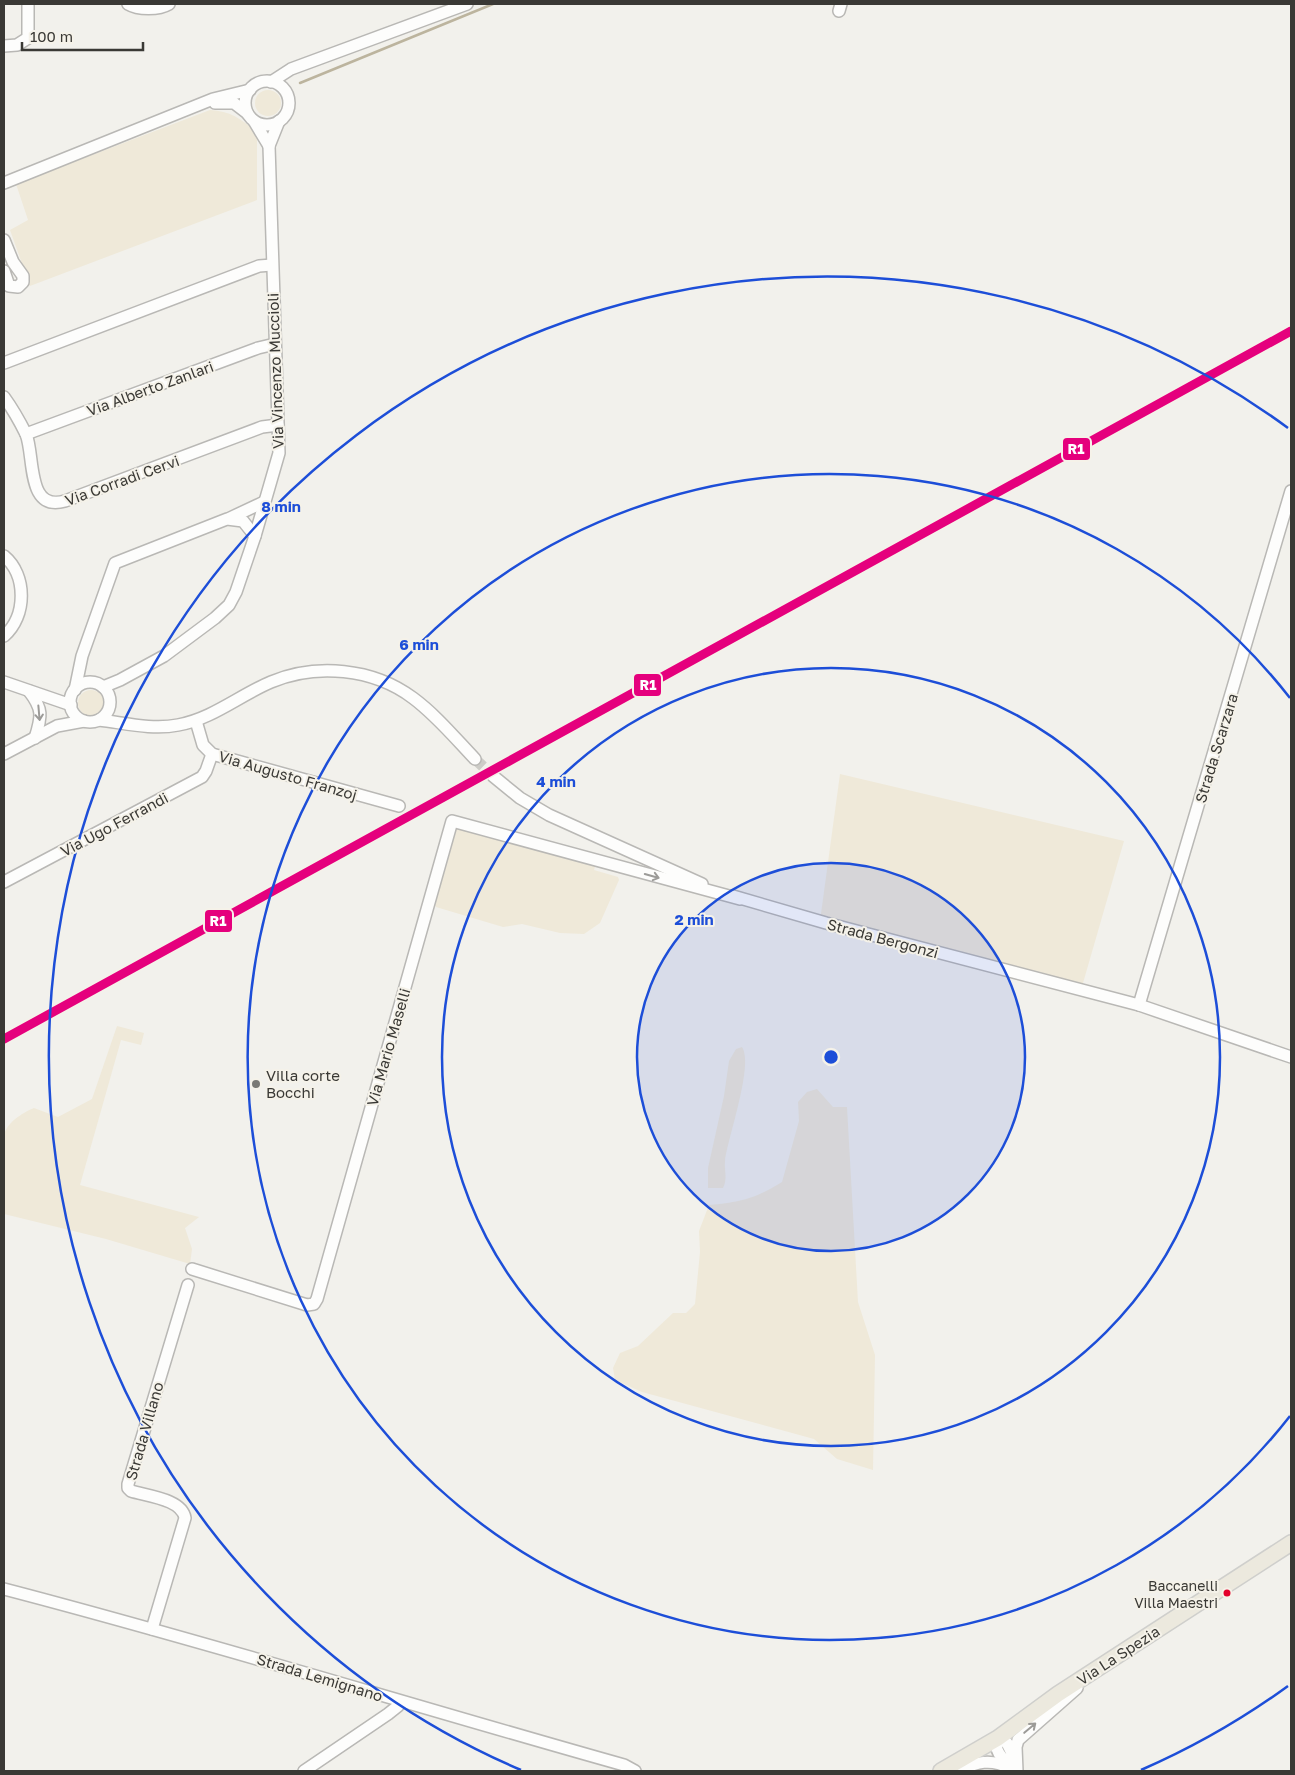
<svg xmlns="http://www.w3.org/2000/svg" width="1295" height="1775" font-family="'Golos Text',sans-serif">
<rect width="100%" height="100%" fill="#f2f1ec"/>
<!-- green -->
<g fill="#efe9d9">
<circle cx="268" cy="103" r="13"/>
<path d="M 210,110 C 230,111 242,119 257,133 L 257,200 L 30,286 L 10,230 L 28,220 L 16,184 Z"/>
<circle cx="91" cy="703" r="13"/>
<polygon points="840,774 1124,841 1081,990 820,921"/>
<polygon points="454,824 596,864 594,870 618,877 619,880 600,923 584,934 560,933 522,924 503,927 436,907 432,902"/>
<path d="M 117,1026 L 144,1033 L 141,1045 L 121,1040 L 80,1185 L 199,1217 L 185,1228 L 192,1249 L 190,1264 L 106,1239 L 4,1214 C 4,1194 0,1155 4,1136 C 6,1123 22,1113 34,1108 L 58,1117 L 92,1099 Z"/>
<path d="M 742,1047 C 754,1065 728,1137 725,1161 C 724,1171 728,1178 723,1188 L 708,1188 L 708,1168 L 724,1096 L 729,1061 L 736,1049 Z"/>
<path d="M 817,1089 L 833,1107 L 847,1107 L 858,1302 L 875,1355 L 873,1470 L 837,1459 L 814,1439 L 642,1392 L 615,1380 L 613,1368 L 620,1353 L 638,1346 L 673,1313 L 686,1313 L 695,1304 L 700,1252 L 699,1231 L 709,1205 C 741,1202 754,1199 782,1182 L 799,1121 L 798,1102 L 807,1092 Z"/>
</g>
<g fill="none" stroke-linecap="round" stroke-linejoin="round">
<!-- stream -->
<polyline stroke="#bcb49e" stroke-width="2.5" points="300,83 493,4"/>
<!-- minor-tunnel -->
<polyline stroke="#cdccc7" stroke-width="11" stroke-dasharray="11 5.5" stroke-linecap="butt" points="475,759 493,776"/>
<!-- minor casing -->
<g stroke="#b9b8b5" stroke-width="14">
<g id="minor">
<path d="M 128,4 C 138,10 159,10 169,4"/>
<polyline points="839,11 841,4"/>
<polyline points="4,46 17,45 28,38 28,4"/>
<circle cx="267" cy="103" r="22"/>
<polyline points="271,82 291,69 467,4"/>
<polyline points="215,103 234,103 247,113"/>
<polyline points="254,121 269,146 279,121"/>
<polyline points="4,183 213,99 250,90"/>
<polyline points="4,240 13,262 23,276 23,282 18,287 9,286 4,271"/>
<polyline points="4,363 259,266 272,265"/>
<path d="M 4,397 C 12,408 20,422 26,434 C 35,457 26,512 65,501 L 262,427 L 278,425"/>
<polyline points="26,434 258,348 275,344"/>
<polyline points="230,518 264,502"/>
<path d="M 4,556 C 27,575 27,616 4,636"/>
<polyline points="4,682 71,705"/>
<circle cx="90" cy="702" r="20"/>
<polyline points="103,687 120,680 164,656 215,618 229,605 236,592 255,536 279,453 269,146"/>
<polyline points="75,690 82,656 115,563 227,519 243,521 255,536"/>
<path d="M 29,691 C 43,709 42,716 35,738"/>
<path d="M 99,720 C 125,723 152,730 178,725 C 212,719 240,695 271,682 C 316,663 373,668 413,698 C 436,715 455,738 475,759"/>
<polyline points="196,721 203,745 212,754 399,806"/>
<polyline points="4,754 57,726 84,721"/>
<polyline points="493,776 520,798 549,815 702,884"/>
<polyline points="4,882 202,777 206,771 212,754"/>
<polyline points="733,896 826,923 1139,1005 1291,1057"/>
<polyline points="1139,1005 1291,491"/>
<polyline points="192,1269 307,1305 314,1304 317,1299 452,821 740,899"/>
<path d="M 4,1589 C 212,1643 417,1707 624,1765 L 635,1771"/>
<path d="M 152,1629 L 185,1518 C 182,1499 147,1496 131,1491 L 128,1488 L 128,1484 L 188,1285"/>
<path d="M 1014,1757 L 1007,1743 L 998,1738 C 991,1752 1007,1762 1016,1771"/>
<polyline points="304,1771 388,1714 398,1706 399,1702"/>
<path d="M 958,1771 C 977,1762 990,1758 1010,1768"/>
<polyline points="1017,1771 1016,1747 1018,1740 1077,1688"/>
</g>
</g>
<!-- major casing -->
<g stroke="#cfcfcc" stroke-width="18">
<polyline id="major" points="941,1771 998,1738 1058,1694 1291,1543"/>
</g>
<!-- minor -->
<use href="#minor" stroke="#fdfdfc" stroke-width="11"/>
<!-- major -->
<use href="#major" stroke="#ece9de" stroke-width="15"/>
<!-- rail-1 casing -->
<g stroke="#f5f2e9" stroke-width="12">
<polyline id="rail-1" points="4,1039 1291,331"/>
</g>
<!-- rail-1 -->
<use href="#rail-1" stroke="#e5007d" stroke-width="9"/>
</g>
<!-- one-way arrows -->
<defs><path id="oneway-shaft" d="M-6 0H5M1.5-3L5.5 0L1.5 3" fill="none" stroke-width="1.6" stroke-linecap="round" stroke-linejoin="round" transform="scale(1.25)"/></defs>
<g stroke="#9c9b98">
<use href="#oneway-shaft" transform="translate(39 713) rotate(85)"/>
<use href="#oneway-shaft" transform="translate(652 876) rotate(16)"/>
<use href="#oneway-shaft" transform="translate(1030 1728) rotate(-40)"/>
</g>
<!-- distance rings -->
<circle cx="831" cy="1057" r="194" fill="#1d4ed8" fill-opacity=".12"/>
<g fill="none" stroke="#1d4ed8" stroke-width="2.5">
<circle cx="831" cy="1057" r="194"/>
<circle cx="831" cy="1057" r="389"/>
<path d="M1290 1416A583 583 0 1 1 1290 698"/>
<path d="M1288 1686A778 778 0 0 1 1141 1770M521 1770A778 778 0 1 1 1288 428"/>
</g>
<!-- markers -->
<circle fill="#7a7975" stroke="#f5f2e9" stroke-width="2" cx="256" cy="1084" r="5"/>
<circle fill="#e4002b" stroke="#f5f2e9" stroke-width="2" cx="1227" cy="1593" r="4.5"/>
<g text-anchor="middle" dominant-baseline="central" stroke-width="4" stroke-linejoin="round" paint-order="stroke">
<!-- bus labels -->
<g font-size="14" fill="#3a3935" stroke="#f5f2e9" text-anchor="end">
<text x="1218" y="1585">Baccanelli<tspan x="1218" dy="17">Villa Maestri</tspan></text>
</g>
<!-- street labels -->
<g font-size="15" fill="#3a3935" stroke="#f5f2e9">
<text transform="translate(275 371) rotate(-92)">Via Vincenzo Muccioli</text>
<text transform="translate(150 388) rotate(-20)">Via Alberto Zanlari</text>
<text transform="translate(122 480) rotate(-20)">Via Corradi Cervi</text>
<text transform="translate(1216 748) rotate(-73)">Strada Scarzara</text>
<text transform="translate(288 775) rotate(16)">Via Augusto Franzoj</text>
<text transform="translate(114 824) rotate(-28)">Via Ugo Ferrandi</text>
<text transform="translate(883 938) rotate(15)">Strada Bergonzi</text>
<text transform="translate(388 1047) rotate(-74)">Via Mario Maselli</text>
<text transform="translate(144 1431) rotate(-74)">Strada Villano</text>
<text transform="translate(1118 1655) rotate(-33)">Via La Spezia</text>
<text transform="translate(320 1677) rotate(17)">Strada Lemignano</text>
</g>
<!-- poi labels -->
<g font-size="15" fill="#3a3935" stroke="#f5f2e9" text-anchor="start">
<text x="266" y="1075">Villa corte<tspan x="266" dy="17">Bocchi</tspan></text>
</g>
</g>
<circle cx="831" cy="1057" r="8" fill="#1d4ed8" stroke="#f5f2e9" stroke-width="2.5"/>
<g font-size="15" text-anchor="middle" font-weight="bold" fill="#1d4ed8" stroke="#f5f2e9" stroke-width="4" stroke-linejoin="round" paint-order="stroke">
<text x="281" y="512">8 min</text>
<text x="419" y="650">6 min</text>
<text x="556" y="787">4 min</text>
<text x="694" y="925">2 min</text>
</g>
<g stroke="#f5f2e9" stroke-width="2">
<rect x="1062" y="437" width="29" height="24" rx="5" fill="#e5007d"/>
<rect x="633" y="673" width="29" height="24" rx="5" fill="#e5007d"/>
<rect x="204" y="909" width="29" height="24" rx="5" fill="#e5007d"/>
</g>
<g font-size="14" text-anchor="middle" font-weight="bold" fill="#fff">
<text x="1076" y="454">R1</text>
<text x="648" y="690">R1</text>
<text x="218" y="926">R1</text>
</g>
<!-- border -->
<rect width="1295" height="1775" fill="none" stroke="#3a3935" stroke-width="10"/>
<!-- scale -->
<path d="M22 42v8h121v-8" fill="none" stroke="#3a3935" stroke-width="2.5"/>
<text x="30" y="42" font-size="15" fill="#3a3935" stroke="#f5f2e9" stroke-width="4" paint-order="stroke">100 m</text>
</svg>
